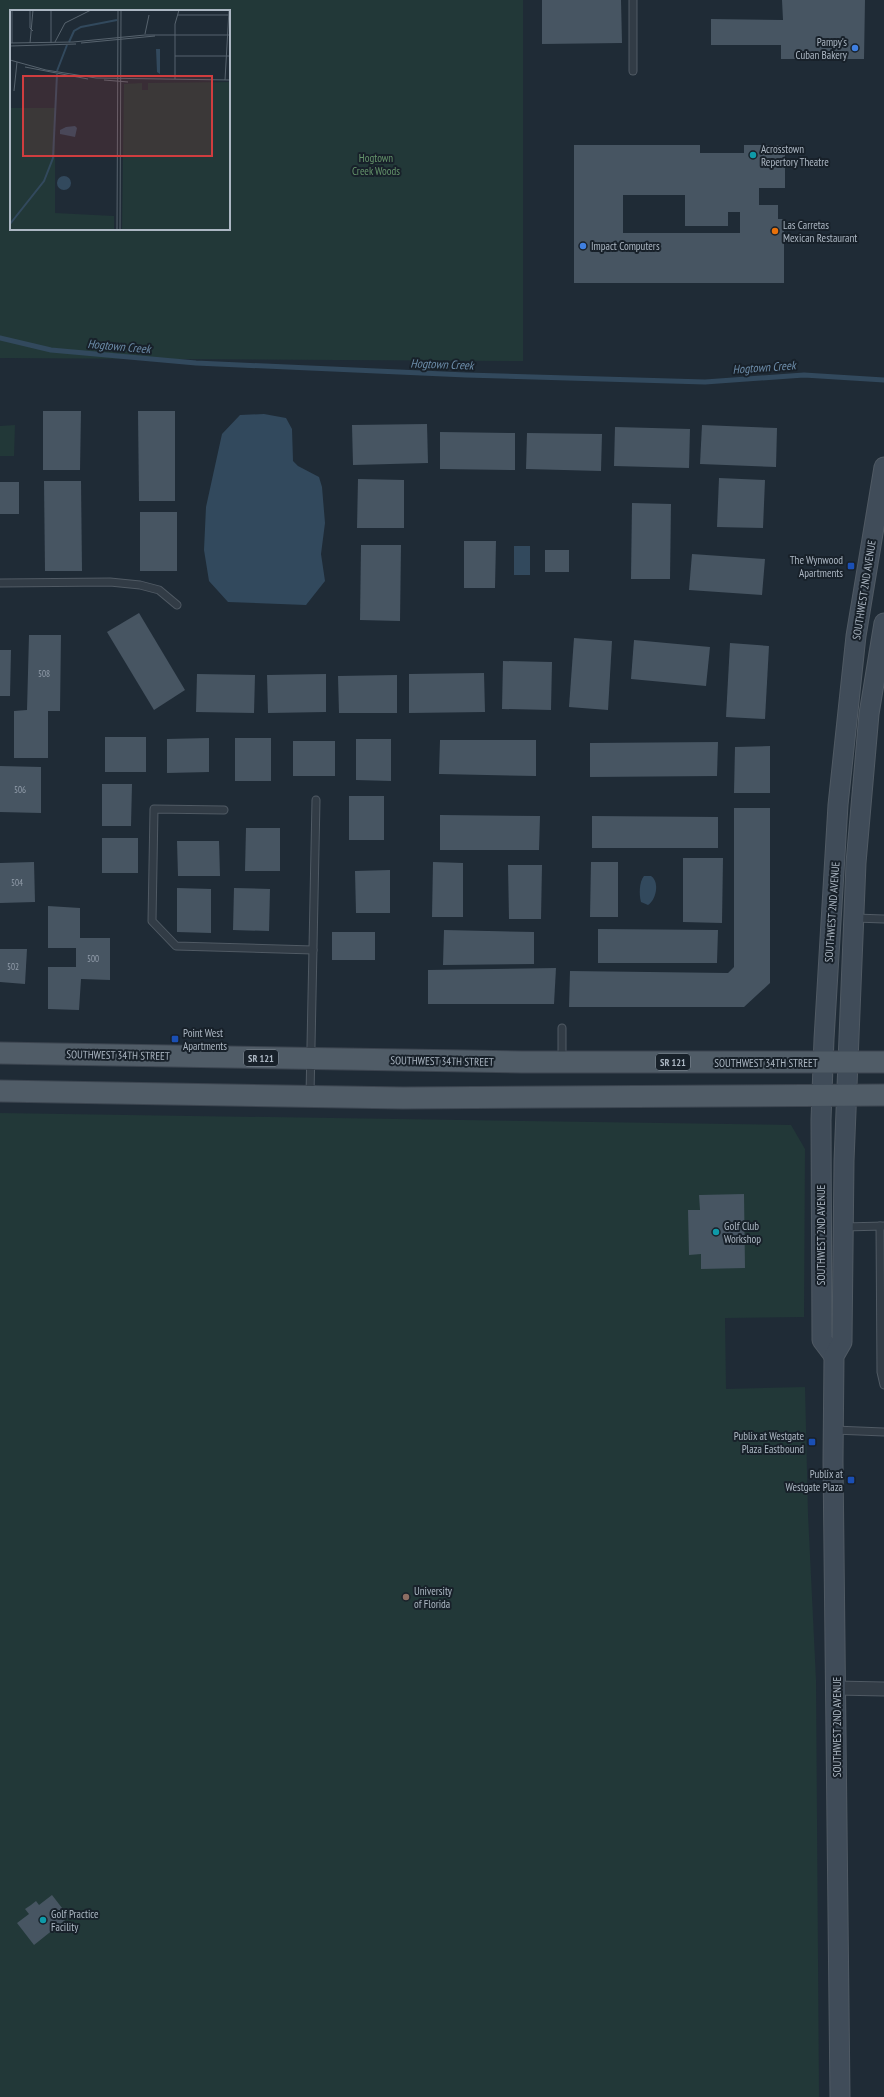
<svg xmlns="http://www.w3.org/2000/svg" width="884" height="2097" font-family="'PT Sans Narrow',sans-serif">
<rect width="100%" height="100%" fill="#1f2b36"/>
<!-- green -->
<g fill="#223838" fill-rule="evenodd">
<path d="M 0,0 L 523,0 L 523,361 L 0,358 ZM 11,11 L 229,11 L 229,229 L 11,229 Z"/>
<polygon points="15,425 14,456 0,456 0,426"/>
<polygon points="0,1113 791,1125 805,1149 804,1317 725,1318 726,1389 805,1387 808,1514 816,1680 819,2097 0,2097"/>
</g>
<!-- water -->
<g fill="#32495d">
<polygon points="264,414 286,418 292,429 293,461 298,466 319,477 322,487 325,523 321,554 325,581 306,605 228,602 209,581 204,550 206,507 222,434 240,415"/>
<rect x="514" y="546" width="16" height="29"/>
<path d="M 644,876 L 651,876 C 660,882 656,900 648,905 L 641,902 C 639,895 639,882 644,876 Z"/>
</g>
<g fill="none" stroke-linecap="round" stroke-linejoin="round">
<!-- stream -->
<polyline stroke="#32495d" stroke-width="5" points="0,338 51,350 196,363 466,375 705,382 804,375 884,380"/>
</g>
<!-- building -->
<g fill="#475562" fill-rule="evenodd">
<polygon points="542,0 621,0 622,43 542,44"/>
<polygon points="782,0 865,0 864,59 781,59 781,45 711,45 711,19 783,20"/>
<path d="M 574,145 L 700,145 L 700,153 L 744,153 L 744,145 L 785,145 L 785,188 L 759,188 L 759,205 L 778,205 L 778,219 L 784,219 L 784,283 L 574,283 ZM 623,195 L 685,195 L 685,226 L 728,226 L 728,212 L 740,212 L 740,233 L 623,233 Z"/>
<polygon points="43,411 81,411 80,470 43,470"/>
<polygon points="138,411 175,411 175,501 139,501"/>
<polygon points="427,424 428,463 353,465 352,425"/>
<polygon points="702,425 777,428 776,467 700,464"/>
<polygon points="615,427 690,429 689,468 614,466"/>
<polygon points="440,432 515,433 515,470 440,469"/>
<polygon points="527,433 602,434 601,471 526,469"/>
<polygon points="719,478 765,480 763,528 717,527"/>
<polygon points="358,479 404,480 404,528 357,528"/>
<polygon points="44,481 81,481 82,571 45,571"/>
<rect x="0" y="482" width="19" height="32"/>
<polygon points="632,503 671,504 670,579 631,579"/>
<rect x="140" y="512" width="37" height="59"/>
<polygon points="464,541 496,541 495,588 464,588"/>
<polygon points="361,545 401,545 400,621 360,620"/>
<rect x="545" y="550" width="24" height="22"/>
<polygon points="692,554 765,559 762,595 689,590"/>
<polygon points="841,554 843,555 842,565 839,565"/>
<polygon points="139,613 185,690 154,710 107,632"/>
<polygon points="29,635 61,635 60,711 48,711 48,758 14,758 14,711 27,710"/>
<polygon points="574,638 612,641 608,710 569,707"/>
<polygon points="634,640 710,647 706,686 631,679"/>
<polygon points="730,643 769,646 765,719 726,717"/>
<polygon points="0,650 11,650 10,696 0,696"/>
<polygon points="503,661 552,662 551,710 502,709"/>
<polygon points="484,673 485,712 409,713 409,674"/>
<polygon points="197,674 255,675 254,713 196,712"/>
<polygon points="326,674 326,712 268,713 267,675"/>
<polygon points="397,675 397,713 339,713 338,676"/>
<rect x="105" y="737" width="41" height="35"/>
<polygon points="209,738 209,772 167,773 167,739"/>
<rect x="235" y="738" width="36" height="43"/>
<polygon points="356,739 391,739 391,781 356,780"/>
<polygon points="440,740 536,740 536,776 439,774"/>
<rect x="293" y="741" width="42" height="35"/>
<polygon points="718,742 717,776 590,777 590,743"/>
<polygon points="770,746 770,793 734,793 735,747"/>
<polygon points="0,766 41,767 41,813 0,812"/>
<polygon points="102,784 132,784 131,826 102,826"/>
<rect x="349" y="796" width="35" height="44"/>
<polygon points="734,808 770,808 770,983 744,1007 569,1007 570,971 728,973 734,967"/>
<polygon points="440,815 540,816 539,850 440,850"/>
<polygon points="592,816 718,817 718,848 592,848"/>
<polygon points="246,828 280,828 280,871 245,871"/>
<rect x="102" y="838" width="36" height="35"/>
<polygon points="177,841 219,841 220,876 178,876"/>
<polygon points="683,858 723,858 722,923 683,922"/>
<polygon points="34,862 35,902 0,903 0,863"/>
<polygon points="433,862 463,863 463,917 432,917"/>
<polygon points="591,862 618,862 618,917 590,917"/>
<polygon points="508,865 542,865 541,919 509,919"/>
<polygon points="390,870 390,913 356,913 355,871"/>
<polygon points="177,888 211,889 211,933 177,932"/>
<polygon points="234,888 270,889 269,931 233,930"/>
<polygon points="48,906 80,908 80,938 110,938 110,980 81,979 79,1010 48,1009 48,967 76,967 76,948 48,948"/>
<polygon points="598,929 718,930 717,963 598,963"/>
<polygon points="444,930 534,932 534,964 443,965"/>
<rect x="332" y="932" width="43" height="28"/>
<polygon points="0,949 27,949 25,984 0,982"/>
<polygon points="556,968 554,1004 428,1004 428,970"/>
<polygon points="744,1194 745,1268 701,1269 701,1254 689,1255 688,1210 700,1210 699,1195"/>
<polygon points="52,1895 69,1917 34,1945 17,1923 29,1914 25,1909 31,1905 36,1901 39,1905"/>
</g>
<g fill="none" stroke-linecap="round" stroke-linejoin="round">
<!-- lane casing -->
<g stroke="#505a64" stroke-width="9">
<g id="lane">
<polyline points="633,71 633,0"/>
<polyline points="0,583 110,582 140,585 159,590 177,605"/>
<polyline points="224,810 154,809 152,921 176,946 313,950"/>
<polyline points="855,918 884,919"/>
<polyline points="562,1028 562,1059"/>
<polyline points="310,1095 316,800"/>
<polyline points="880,1226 881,1372 884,1385"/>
<polyline points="844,1227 884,1226"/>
<polyline points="834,1430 884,1432"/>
</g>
</g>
<!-- street casing -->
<g stroke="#505a64" stroke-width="15">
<polyline id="street" points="836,1688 884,1689"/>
</g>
<!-- secondary casing -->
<g stroke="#505a64" stroke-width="21">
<g id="secondary">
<polyline points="834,1356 822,1340 821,1120 824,1039 838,805 856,636 884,467"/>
<polyline points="840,2097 833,1461 834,1356 842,1342 844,1161 856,863 869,714 884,623"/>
</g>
</g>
<!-- primary casing -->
<g stroke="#3c4550" stroke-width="23">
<g id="primary">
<polyline points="0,1053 522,1062 884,1062"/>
<polyline points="0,1091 403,1098 884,1095"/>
</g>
</g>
<!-- lane -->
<use href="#lane" stroke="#323c46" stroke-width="7"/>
<!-- street -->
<use href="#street" stroke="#323c46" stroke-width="13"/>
<!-- secondary -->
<use href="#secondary" stroke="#404c59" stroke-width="19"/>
<!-- primary -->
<use href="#primary" stroke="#505c67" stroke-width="21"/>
</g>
<!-- markers -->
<g fill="#3f7fe0" stroke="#18212a" stroke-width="1.5">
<circle cx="855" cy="48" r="4"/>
<circle cx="583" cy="246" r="4"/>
</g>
<g fill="#0f9aa8" stroke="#18212a" stroke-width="1.5">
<circle cx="753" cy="155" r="4"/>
<circle cx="716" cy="1232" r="4"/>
<circle cx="43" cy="1920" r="4"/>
</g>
<circle fill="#e8710a" stroke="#18212a" stroke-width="1.5" cx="775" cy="231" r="4"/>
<g fill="#1a4fb4" stroke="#18212a" stroke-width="1.5">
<rect x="847" y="562" width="8" height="8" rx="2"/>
<rect x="171" y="1035" width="8" height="8" rx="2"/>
<rect x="808" y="1438" width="8" height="8" rx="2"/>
<rect x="847" y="1476" width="8" height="8" rx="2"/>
</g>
<circle fill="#8d6e63" stroke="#18212a" stroke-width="1.5" cx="406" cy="1597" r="4"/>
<g text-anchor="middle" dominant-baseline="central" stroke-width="4" stroke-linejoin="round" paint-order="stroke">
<!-- number labels -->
<g font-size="9" fill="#939eab">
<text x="44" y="673">508</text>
<text x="20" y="789">506</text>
<text x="17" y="882">504</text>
<text x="93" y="958">500</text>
<text x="13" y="966">502</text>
</g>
<!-- shield labels -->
<g fill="#18212a" stroke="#808a95" stroke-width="1">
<rect x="244" y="1050" width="34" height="16" rx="3"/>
<rect x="656" y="1054" width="34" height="16" rx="3"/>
</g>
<g font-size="10" font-weight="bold" fill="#acb7c3">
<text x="261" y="1058">SR 121</text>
<text x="673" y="1062">SR 121</text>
</g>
<!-- poi labels -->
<g font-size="11" fill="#acb7c3" stroke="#18212a" text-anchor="start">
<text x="847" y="42" text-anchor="end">Pampy's<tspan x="847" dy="13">Cuban Bakery</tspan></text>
<text x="761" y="149">Acrosstown<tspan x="761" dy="13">Repertory Theatre</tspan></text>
<text x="783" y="225">Las Carretas<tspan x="783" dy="13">Mexican Restaurant</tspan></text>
<text x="591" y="246">Impact Computers</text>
<text x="843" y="560" text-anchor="end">The Wynwood<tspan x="843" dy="13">Apartments</tspan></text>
<text x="183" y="1033">Point West<tspan x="183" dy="13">Apartments</tspan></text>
<text x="724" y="1226">Golf Club<tspan x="724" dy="13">Workshop</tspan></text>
<text x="804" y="1436" text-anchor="end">Publix at Westgate<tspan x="804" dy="13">Plaza Eastbound</tspan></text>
<text x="843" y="1474" text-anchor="end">Publix at<tspan x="843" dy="13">Westgate Plaza</tspan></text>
<text x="414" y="1591">University<tspan x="414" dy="13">of Florida</tspan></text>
<text x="51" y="1914">Golf Practice<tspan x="51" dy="13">Facility</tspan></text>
</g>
<!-- park labels -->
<g font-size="11" fill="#64936a" stroke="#18212a">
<text x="376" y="158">Hogtown<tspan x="376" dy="13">Creek Woods</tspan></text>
</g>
<!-- street labels -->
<g font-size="11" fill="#acb7c3" stroke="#18212a">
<text transform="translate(864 590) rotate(-81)">SOUTHWEST 2ND AVENUE</text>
<text transform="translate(832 912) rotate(-86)">SOUTHWEST 2ND AVENUE</text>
<text transform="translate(118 1055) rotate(1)">SOUTHWEST 34TH STREET</text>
<text transform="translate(442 1061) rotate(1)">SOUTHWEST 34TH STREET</text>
<text x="766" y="1063">SOUTHWEST 34TH STREET</text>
<text transform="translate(821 1235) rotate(-90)">SOUTHWEST 2ND AVENUE</text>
<text transform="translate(837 1727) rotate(-90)">SOUTHWEST 2ND AVENUE</text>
</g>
<!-- water labels -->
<g font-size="12" font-style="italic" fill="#6c8ca9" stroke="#18212a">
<text transform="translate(119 346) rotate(5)">Hogtown Creek</text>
<text transform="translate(442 364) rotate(2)">Hogtown Creek</text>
<text transform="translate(764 367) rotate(-4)">Hogtown Creek</text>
</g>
</g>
<!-- overview -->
<g transform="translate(10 10)">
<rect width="220" height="220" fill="#1f2b36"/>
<path d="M 220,72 L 220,220 L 112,220 L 114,74 L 132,73 L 132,80 L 138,80 L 138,73 ZM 0,98 L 45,98 L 45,203 L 104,206 L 104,220 L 0,220 Z" fill="#223838"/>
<path d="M 146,39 L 150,39 L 150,64 L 147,62 ZM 65,116 L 67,118 L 65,127 L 50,124 L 50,120 L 56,117 ZM47 173a7 7 0 1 1 14 0a7 7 0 1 1-14 0Z" fill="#32495d"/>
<path fill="none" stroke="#32495d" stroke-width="2" d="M 59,32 L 64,21 L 71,17 L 107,10M 47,61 L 57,35M 0,214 L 34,171 L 43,148 L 47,64"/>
<path fill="none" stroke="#57636e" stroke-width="1" d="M 20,0 L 20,18 L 23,21M 168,5 L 219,5M 135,24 L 139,5M 45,32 L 55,13 L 81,0M 0,33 L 63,32 L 135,25 L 220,25M 2,33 L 2,0M 20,33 L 23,0M 41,33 L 41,0M 71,33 L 145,26M 0,36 L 66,34M 165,46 L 220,46M 0,50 L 36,60 L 86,68 L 220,70M 15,57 L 78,69M 165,69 L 165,14 L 169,0M 94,70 L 118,72M 215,70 L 219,0M 4,81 L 7,52M 107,220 L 108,0M 110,220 L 111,0"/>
<path fill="#d03d3f" fill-opacity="0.15" stroke="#d03d3f" stroke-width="2" d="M 13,66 L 202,66 L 202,146 L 13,146 Z"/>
<rect width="220" height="220" fill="none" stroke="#acb7c3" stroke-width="2"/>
</g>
</svg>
